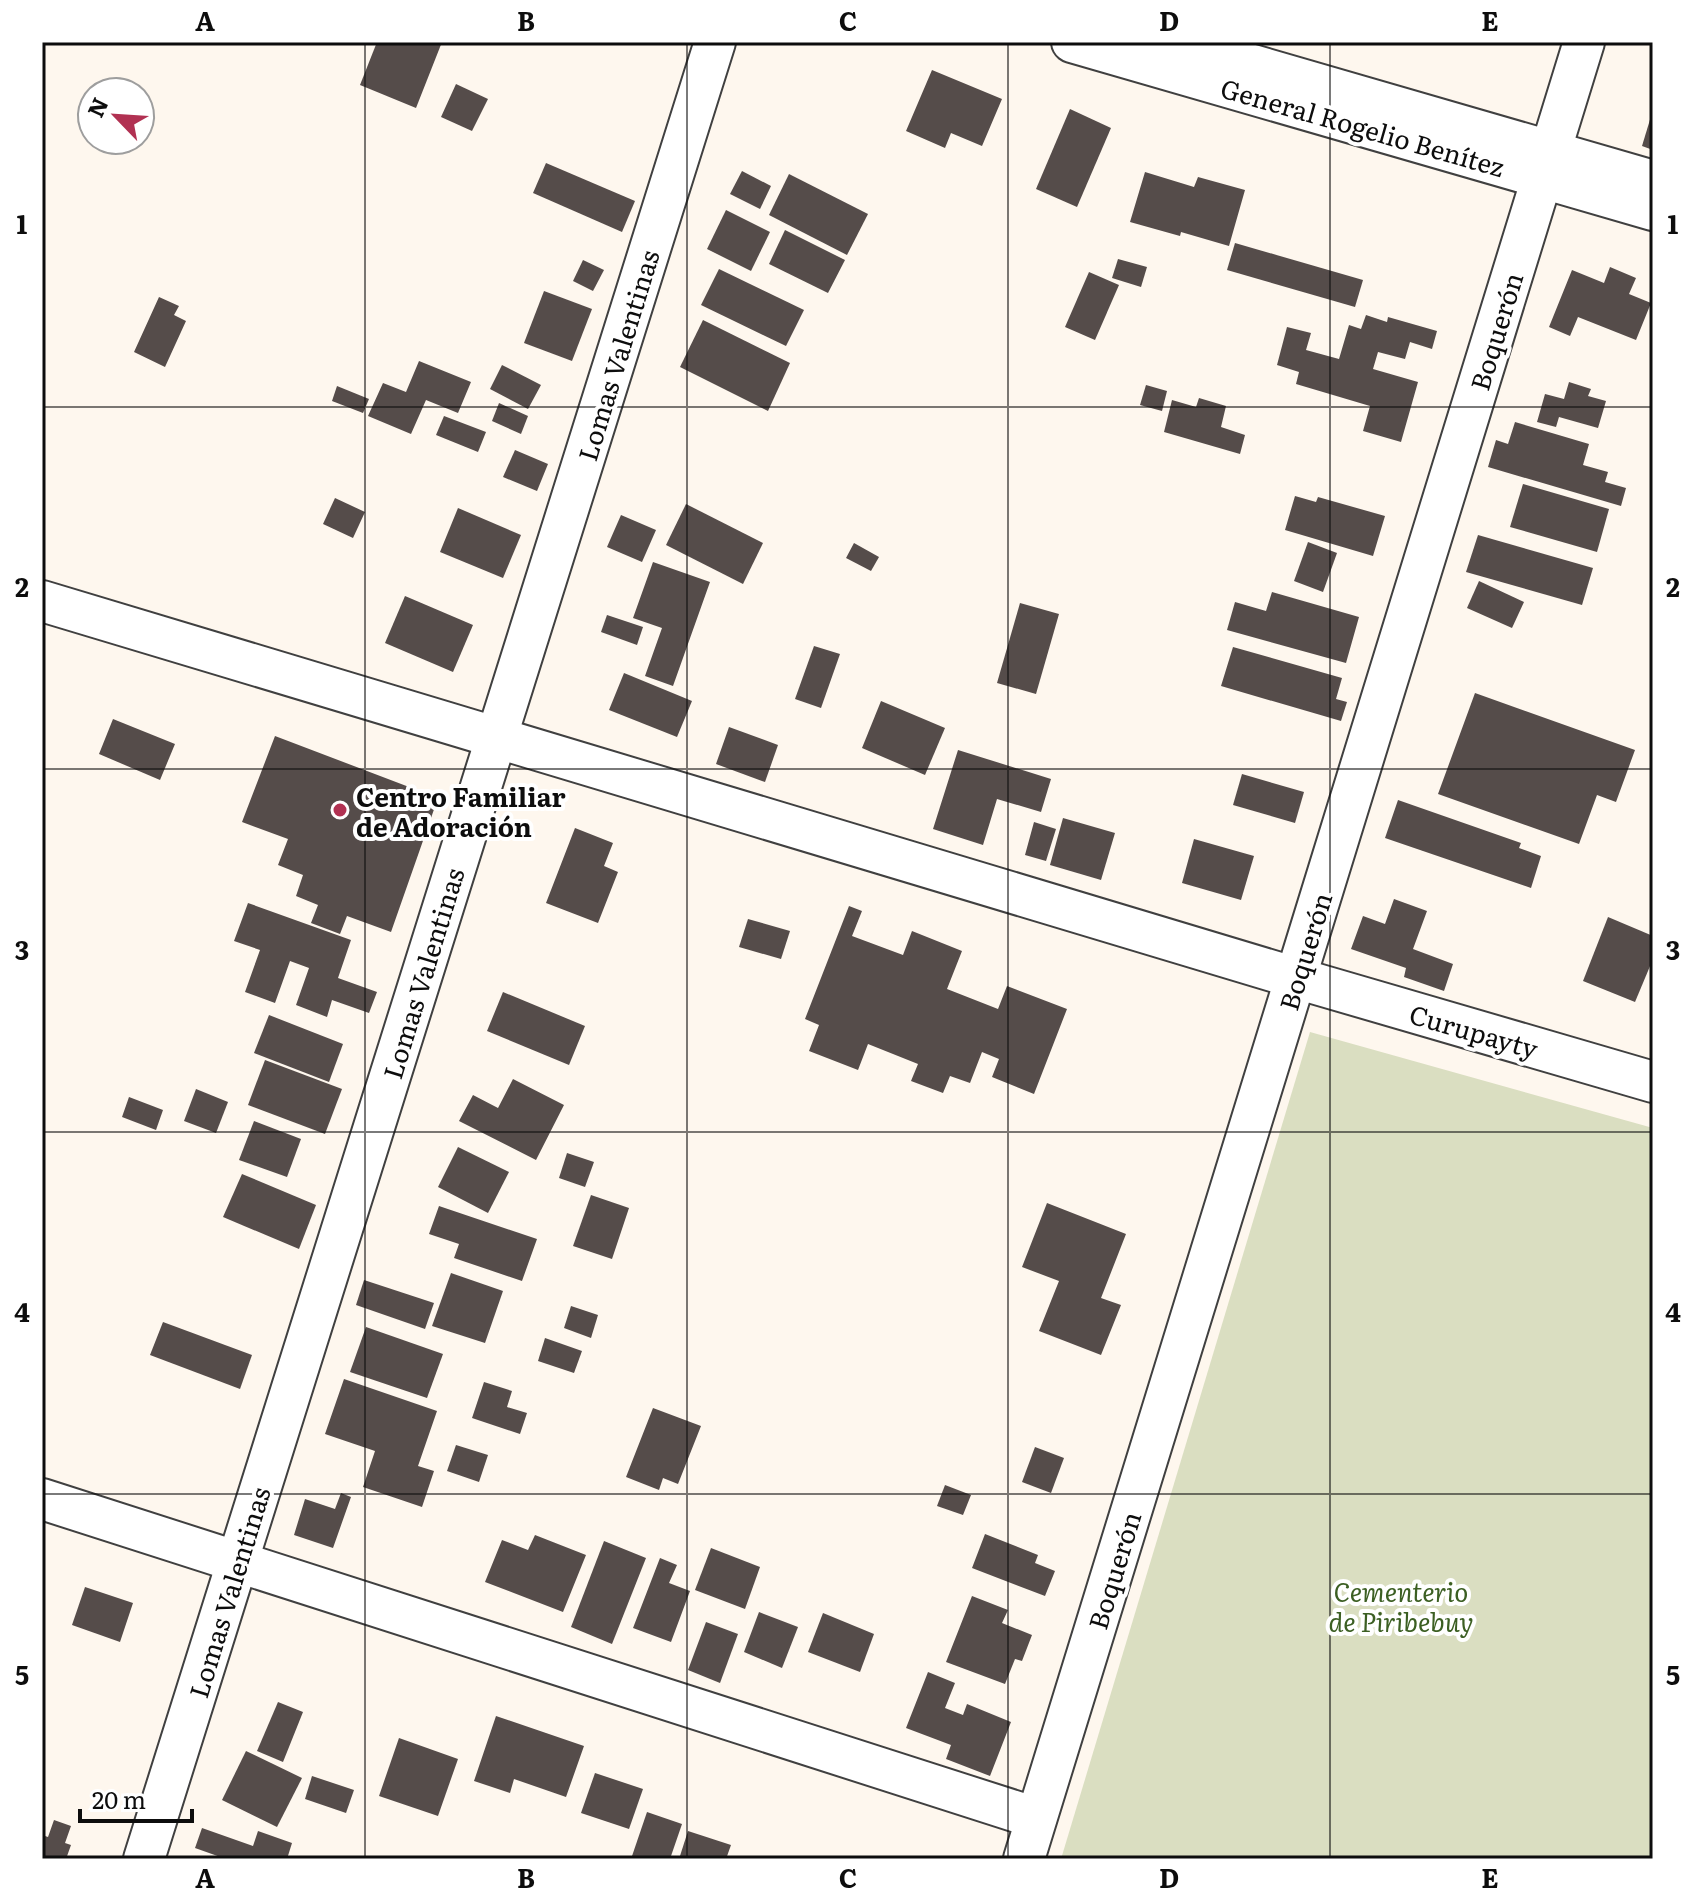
<svg xmlns="http://www.w3.org/2000/svg" width="1695" height="1901" font-family="Literata,serif">
<rect width="100%" height="100%" fill="#fef7ee"/>
<!-- cemetery -->
<polygon fill="#dadec1" points="1310,1032 1653,1128 1653,1859 1061,1859"/>
<!-- building -->
<g fill="#554c4a">
<polygon points="377,42 442,42 416,108 360,85"/>
<polygon points="932,70 1002,99 982,146 951,133 945,148 906,131"/>
<polygon points="456,84 488,99 472,131 441,117"/>
<polygon points="1070,109 1111,128 1077,207 1036,189"/>
<polygon points="1652,113 1653,113 1653,150 1642,146"/>
<polygon points="546,163 635,201 622,232 533,193"/>
<polygon points="742,171 771,186 760,209 730,194"/>
<polygon points="1145,172 1194,187 1198,177 1245,190 1229,246 1181,232 1180,236 1130,222"/>
<polygon points="789,174 868,214 847,255 769,215"/>
<polygon points="726,210 770,232 751,271 707,249"/>
<polygon points="785,230 845,260 828,293 769,264"/>
<polygon points="1235,243 1363,280 1355,307 1227,270"/>
<polygon points="1118,259 1147,267 1141,287 1112,278"/>
<polygon points="583,260 604,270 593,291 573,281"/>
<polygon points="1610,267 1636,278 1629,294 1651,303 1636,340 1578,317 1570,336 1549,327 1572,270 1604,283"/>
<polygon points="719,269 804,310 786,346 701,305"/>
<polygon points="1089,272 1119,285 1095,340 1065,327"/>
<polygon points="544,291 592,309 572,361 524,343"/>
<polygon points="159,297 179,306 174,315 186,321 165,367 134,352"/>
<polygon points="1366,315 1387,322 1388,317 1437,331 1432,349 1410,342 1405,359 1378,352 1373,369 1418,382 1401,442 1363,431 1370,406 1296,384 1299,372 1277,365 1287,327 1311,333 1306,350 1339,359 1349,325 1361,329"/>
<polygon points="703,320 790,363 768,411 680,367"/>
<polygon points="419,361 471,382 458,413 426,400 411,434 368,416 383,383 406,392"/>
<polygon points="502,365 541,385 528,409 490,389"/>
<polygon points="1569,382 1591,389 1588,396 1606,401 1598,428 1559,417 1556,427 1537,422 1545,394 1564,399"/>
<polygon points="1146,385 1167,391 1162,411 1140,405"/>
<polygon points="337,386 369,399 363,413 332,401"/>
<polygon points="1199,398 1226,406 1221,427 1245,435 1240,454 1164,432 1172,400 1196,407"/>
<polygon points="499,403 528,416 521,434 492,421"/>
<polygon points="444,416 486,432 478,452 436,435"/>
<polygon points="1515,422 1589,444 1583,465 1608,472 1605,482 1626,488 1621,506 1488,467 1496,440 1508,444"/>
<polygon points="515,450 548,464 537,491 503,477"/>
<polygon points="1523,484 1609,509 1597,552 1510,527"/>
<polygon points="1295,496 1316,502 1318,497 1385,516 1373,556 1285,530"/>
<polygon points="335,498 365,512 353,538 323,524"/>
<polygon points="686,504 763,543 743,584 666,545"/>
<polygon points="458,508 521,535 503,578 440,552"/>
<polygon points="621,515 656,530 642,562 607,547"/>
<polygon points="1478,535 1593,568 1582,605 1466,572"/>
<polygon points="1308,542 1337,553 1323,592 1294,581"/>
<polygon points="854,543 879,557 871,571 846,558"/>
<polygon points="653,562 710,582 673,686 645,676 662,628 633,618"/>
<polygon points="1479,581 1524,602 1512,628 1467,608"/>
<polygon points="1272,592 1359,617 1346,663 1227,630 1235,602 1266,611"/>
<polygon points="405,596 473,625 453,672 385,643"/>
<polygon points="1020,603 1059,614 1036,694 997,683"/>
<polygon points="607,615 643,627 637,645 601,632"/>
<polygon points="814,646 840,654 821,708 795,699"/>
<polygon points="1233,647 1342,678 1336,699 1347,702 1341,721 1221,686"/>
<polygon points="624,673 692,701 677,737 609,710"/>
<polygon points="1475,693 1635,750 1616,802 1597,795 1579,844 1438,794"/>
<polygon points="881,701 945,728 925,775 862,748"/>
<polygon points="113,719 175,744 160,780 99,754"/>
<polygon points="729,727 778,745 765,782 716,764"/>
<polygon points="275,736 438,798 391,932 347,916 340,934 311,923 318,905 296,896 303,875 278,865 288,839 242,822"/>
<polygon points="958,750 1051,779 1041,812 997,799 983,845 933,829"/>
<polygon points="1242,774 1304,792 1295,823 1233,805"/>
<polygon points="1398,800 1521,843 1519,848 1541,856 1531,888 1385,838"/>
<polygon points="1063,818 1115,833 1101,880 1050,865"/>
<polygon points="1034,822 1056,829 1046,861 1025,855"/>
<polygon points="575,828 613,843 604,866 618,872 598,923 546,903"/>
<polygon points="1194,839 1254,856 1241,900 1182,883"/>
<polygon points="1394,899 1427,911 1413,949 1453,964 1444,991 1404,977 1406,968 1351,949 1363,916 1385,924"/>
<polygon points="248,903 351,940 338,978 377,992 369,1013 332,1000 327,1017 296,1005 309,968 290,961 275,1003 245,992 260,950 234,941"/>
<polygon points="849,906 862,911 852,936 903,955 912,931 962,951 947,989 998,1009 1007,986 1067,1009 1034,1094 992,1077 999,1059 982,1052 970,1083 950,1076 943,1093 911,1081 918,1064 868,1044 858,1070 809,1051 819,1025 805,1019"/>
<polygon points="1608,917 1653,936 1653,959 1635,1002 1583,981"/>
<polygon points="748,919 790,931 781,959 739,947"/>
<polygon points="503,992 585,1026 569,1065 487,1031"/>
<polygon points="269,1015 343,1044 329,1082 254,1053"/>
<polygon points="265,1060 342,1089 325,1134 248,1105"/>
<polygon points="513,1079 564,1105 536,1160 459,1121 473,1095 498,1108"/>
<polygon points="196,1089 228,1102 216,1133 184,1121"/>
<polygon points="129,1097 163,1110 156,1130 122,1117"/>
<polygon points="254,1121 301,1139 287,1177 239,1160"/>
<polygon points="458,1147 509,1172 488,1213 438,1187"/>
<polygon points="567,1153 594,1162 585,1187 559,1178"/>
<polygon points="242,1174 316,1205 299,1249 223,1217"/>
<polygon points="591,1195 629,1208 612,1259 573,1246"/>
<polygon points="1047,1203 1126,1234 1101,1298 1121,1305 1101,1355 1039,1331 1059,1281 1022,1267"/>
<polygon points="439,1206 537,1239 522,1281 454,1258 459,1244 429,1234"/>
<polygon points="451,1273 503,1291 485,1343 432,1326"/>
<polygon points="364,1280 434,1303 425,1329 356,1305"/>
<polygon points="571,1306 598,1315 591,1338 564,1328"/>
<polygon points="163,1322 252,1355 240,1389 150,1355"/>
<polygon points="366,1327 443,1354 427,1398 350,1372"/>
<polygon points="545,1338 582,1351 574,1373 538,1361"/>
<polygon points="344,1379 437,1411 418,1466 434,1471 422,1507 363,1487 375,1451 325,1434"/>
<polygon points="484,1382 512,1391 507,1407 527,1413 520,1434 472,1418"/>
<polygon points="653,1408 701,1426 678,1484 663,1478 659,1490 626,1477"/>
<polygon points="456,1445 488,1455 479,1482 447,1471"/>
<polygon points="1035,1447 1064,1458 1051,1493 1022,1482"/>
<polygon points="945,1485 971,1495 963,1515 937,1506"/>
<polygon points="341,1493 351,1497 333,1548 294,1535 305,1499 335,1509"/>
<polygon points="985,1534 1038,1555 1035,1563 1055,1571 1045,1596 972,1568"/>
<polygon points="535,1535 586,1555 563,1612 485,1582 502,1540 528,1550"/>
<polygon points="604,1541 646,1558 612,1644 571,1627"/>
<polygon points="711,1548 760,1567 745,1609 695,1590"/>
<polygon points="660,1558 677,1565 669,1583 690,1591 671,1642 633,1628"/>
<polygon points="85,1587 133,1603 120,1642 72,1625"/>
<polygon points="972,1596 1008,1610 1002,1623 1032,1635 1022,1661 1015,1659 1005,1684 946,1662"/>
<polygon points="759,1612 798,1627 782,1668 744,1652"/>
<polygon points="823,1613 874,1634 860,1672 808,1652"/>
<polygon points="706,1622 738,1634 720,1683 688,1670"/>
<polygon points="928,1672 955,1683 945,1708 963,1715 967,1704 1011,1722 990,1776 946,1759 951,1745 906,1728"/>
<polygon points="278,1702 303,1712 283,1762 257,1751"/>
<polygon points="496,1716 584,1746 566,1797 514,1779 510,1793 474,1781"/>
<polygon points="399,1738 458,1759 438,1816 379,1796"/>
<polygon points="246,1751 302,1778 277,1827 222,1800"/>
<polygon points="595,1773 643,1789 629,1829 581,1813"/>
<polygon points="312,1776 354,1790 346,1813 305,1799"/>
<polygon points="647,1812 682,1824 670,1859 631,1859"/>
<polygon points="54,1820 71,1826 65,1843 71,1845 66,1859 42,1858 42,1835 48,1837"/>
<polygon points="202,1828 253,1846 258,1831 292,1843 287,1859 226,1859 195,1848"/>
<polygon points="688,1831 731,1845 726,1859 679,1859"/>
</g>
<g fill="none" stroke-linecap="round" stroke-linejoin="round">
<!-- minor casing -->
<g stroke="#404040" stroke-width="44">
<g id="minor">
<polyline points="1072,42 1653,210"/>
<polyline points="1173,42 1653,181"/>
<polyline points="42,601 1296,978 1653,1082"/>
<polyline points="42,1499 1036,1818"/>
<polyline points="144,1859 715,42"/>
<polyline points="1024,1859 1584,42"/>
</g>
</g>
<!-- minor -->
<use href="#minor" stroke="#fff" stroke-width="40"/>
</g>
<!-- grid -->
<path fill="none" stroke="#0d0d0d" stroke-width="2" stroke-opacity="0.55" d="M 365,42 L 365,1859M 687,42 L 687,1859M 1008,42 L 1008,1859M 1330,42 L 1330,1859M 42,407 L 1653,407M 42,769 L 1653,769M 42,1132 L 1653,1132M 42,1494 L 1653,1494"/>
<!-- markers -->
<circle fill="#b13152" stroke="#fff" stroke-width="3" cx="340" cy="810" r="8"/>
<g text-anchor="middle" dominant-baseline="central" stroke-width="8" stroke-linejoin="round" paint-order="stroke">
<!-- street labels -->
<g font-size="26" fill="#0d0d0d" stroke="#fff">
<text transform="translate(1363 126) rotate(16)">General Rogelio Benítez</text>
<text transform="translate(1495 331) rotate(-73)">Boquerón</text>
<text transform="translate(617 355) rotate(-73)">Lomas Valentinas</text>
<text transform="translate(1304 951) rotate(-73)">Boquerón</text>
<text transform="translate(422 973) rotate(-73)">Lomas Valentinas</text>
<text transform="translate(1474 1030) rotate(16)">Curupayty</text>
<text transform="translate(1113 1570) rotate(-73)">Boquerón</text>
<text transform="translate(228 1592) rotate(-73)">Lomas Valentinas</text>
</g>
<!-- poi labels -->
<g font-size="26" font-weight="bold" fill="#0d0d0d" stroke="#fff" text-anchor="start">
<text x="356" y="795">Centro Familiar<tspan x="356" dy="30">de Adoración</tspan></text>
</g>
<!-- park labels -->
<g font-size="26" font-style="italic" fill="#3c5f23" stroke="#fff">
<text x="1401" y="1590">Cementerio<tspan x="1401" dy="30">de Piribebuy</tspan></text>
</g>
</g>
<!-- border -->
<rect width="1695" height="1901" fill="none" stroke="#ffffff" stroke-width="88"/>
<!-- north arrow -->
<g transform="translate(116 116) rotate(295)"><circle r="38" fill="#ffffff" stroke="#9e9e9e" stroke-width="2"/>
<path d="M0-6L14 30L0 20L-14 30Z" fill="#b13152"/>
<text y="-12" font-size="22" font-weight="bold" text-anchor="middle" fill="#0d0d0d">N</text>
</g>
<!-- scale -->
<path d="M80 1809v12h112v-12" fill="none" stroke="#0d0d0d" stroke-width="4"/>
<text x="92" y="1809" font-size="24" fill="#0d0d0d" stroke="#ffffff" stroke-width="6" paint-order="stroke">20 m</text>
<rect x="44" y="44" width="1607" height="1813" fill="none" stroke="#0d0d0d" stroke-width="3"/>
<g font-size="26" text-anchor="middle" font-weight="bold" fill="#0d0d0d">
<text x="205" y="31">A</text>
<text x="526" y="31">B</text>
<text x="848" y="31">C</text>
<text x="1169" y="31">D</text>
<text x="1490" y="31">E</text>
<text x="22" y="234">1</text>
<text x="1673" y="234">1</text>
<text x="22" y="597">2</text>
<text x="1673" y="597">2</text>
<text x="22" y="960">3</text>
<text x="1673" y="960">3</text>
<text x="22" y="1322">4</text>
<text x="1673" y="1322">4</text>
<text x="22" y="1685">5</text>
<text x="1673" y="1685">5</text>
<text x="205" y="1888">A</text>
<text x="526" y="1888">B</text>
<text x="848" y="1888">C</text>
<text x="1169" y="1888">D</text>
<text x="1490" y="1888">E</text>
</g>
</svg>
